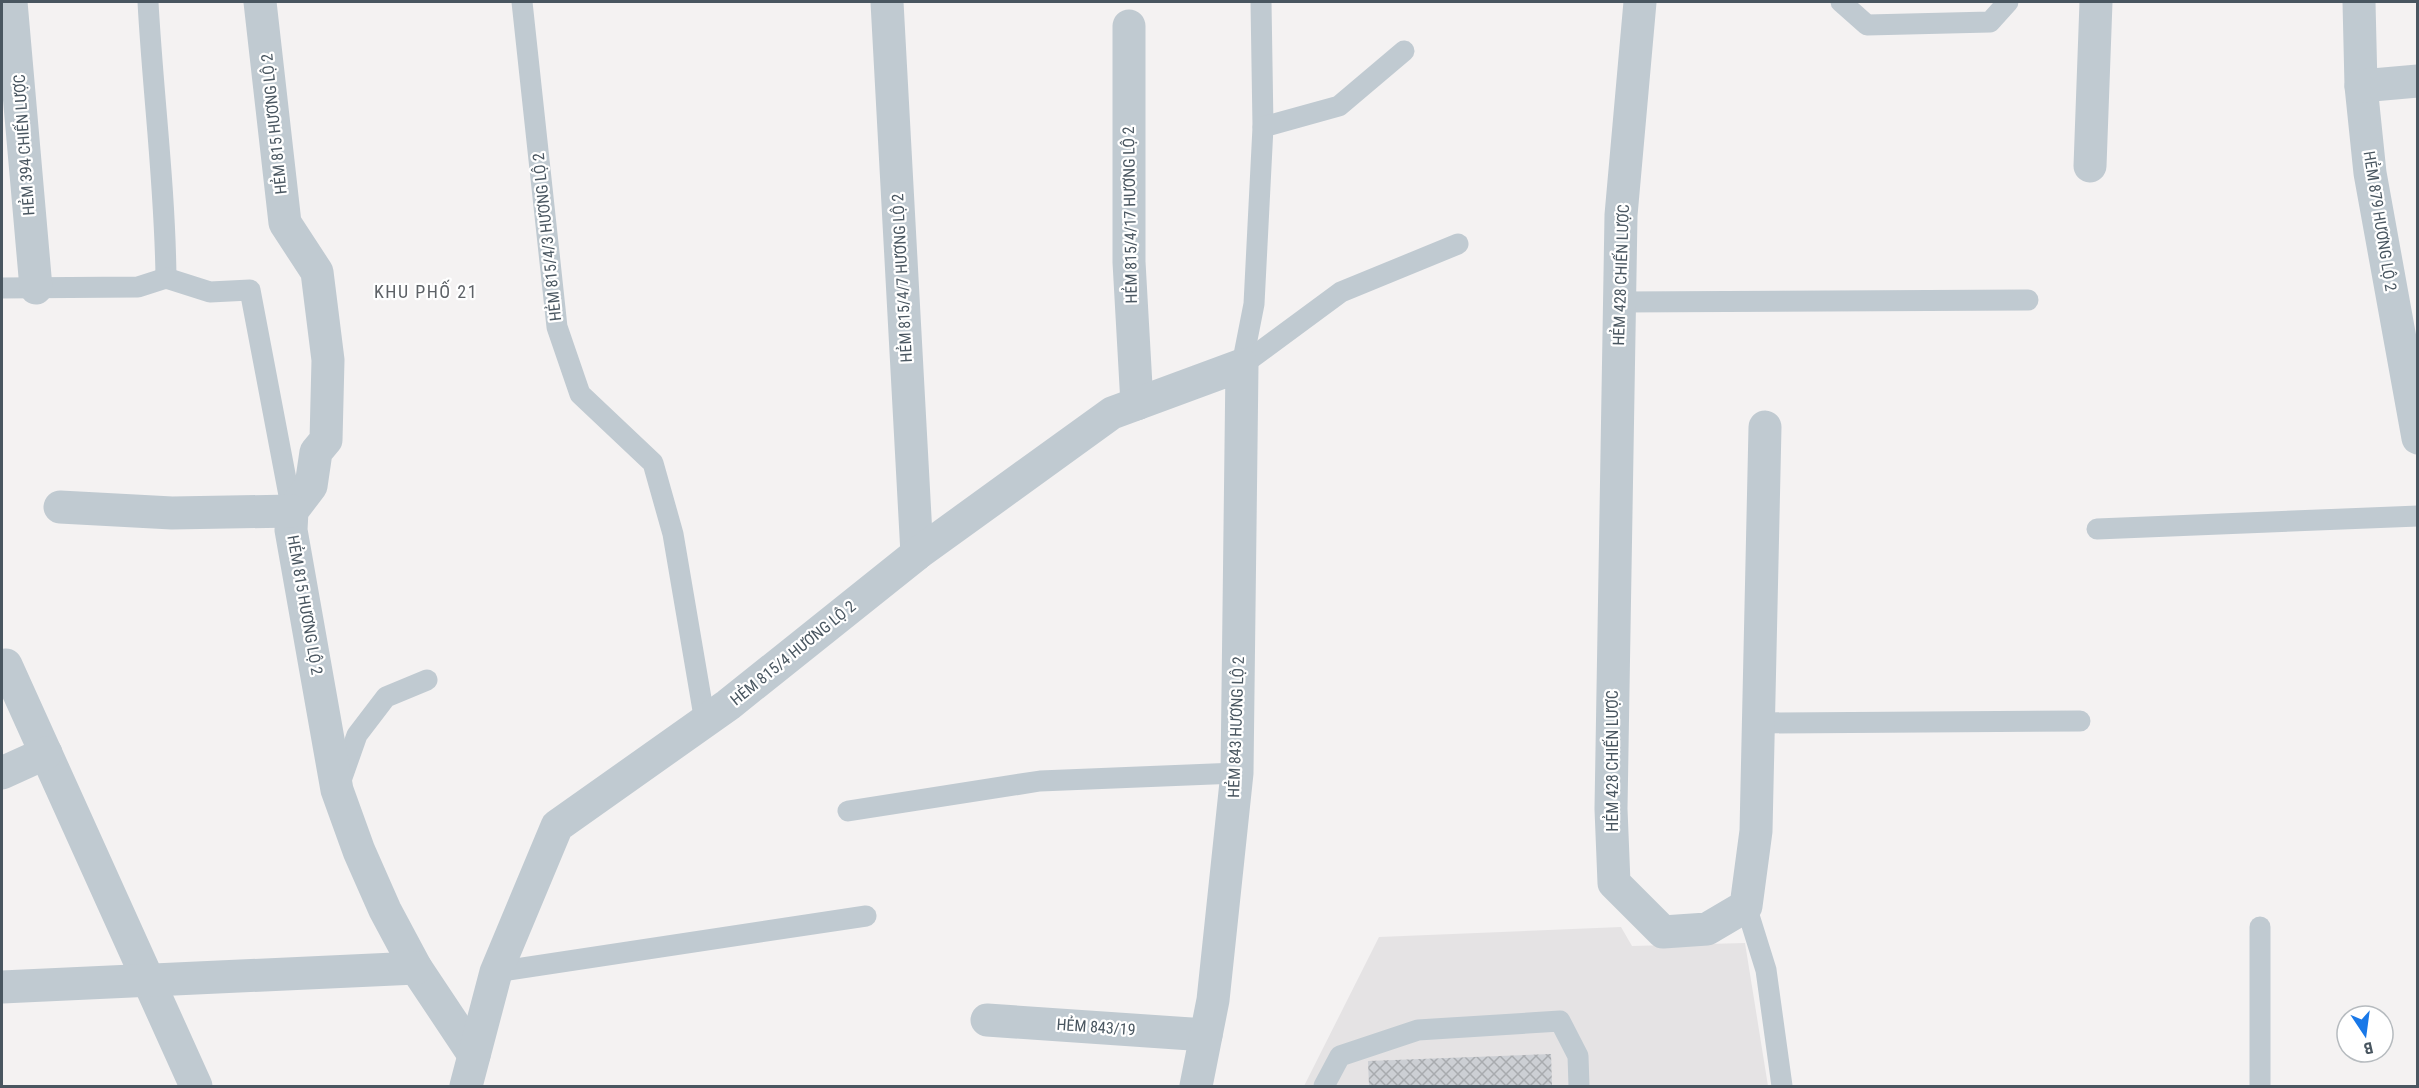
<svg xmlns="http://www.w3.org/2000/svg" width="2419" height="1088" font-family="'Roboto Condensed',sans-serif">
<defs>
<pattern id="building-cross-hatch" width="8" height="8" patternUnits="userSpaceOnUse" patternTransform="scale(1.5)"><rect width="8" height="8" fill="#cccfd4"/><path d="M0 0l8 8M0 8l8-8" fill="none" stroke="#a8abaf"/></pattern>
</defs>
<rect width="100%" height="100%" fill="#f4f2f2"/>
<!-- education -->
<polygon fill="#e5e3e4" points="1621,927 1632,946 1745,943 1768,1086 1304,1086 1379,937"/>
<!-- building -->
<polygon fill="url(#building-cross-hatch)" points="1551,1054 1552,1086 1369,1086 1368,1061"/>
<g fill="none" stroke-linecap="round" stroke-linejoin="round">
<!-- service -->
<g stroke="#c0cad1" stroke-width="21">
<path d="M 148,2 C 153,94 165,185 166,278"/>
<polyline points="522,2 557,327 580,394 653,463 673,534 705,722"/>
<polyline points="1261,2 1263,127"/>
<polyline points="1841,2 1867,25 1990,22 2008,2"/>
<polyline points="2,288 138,287 166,278 210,292 250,290 292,511"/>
<polyline points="1620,302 2028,300"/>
<polyline points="1242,365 1254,304 1263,127 1339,106 1404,51"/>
<polyline points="1242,365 1341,292 1458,244"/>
<polyline points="2097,529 2418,516"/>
<polyline points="1759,723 2080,721"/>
<polyline points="339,786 357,735 386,697 427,680"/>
<polyline points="848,811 1040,781 1237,773"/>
<polyline points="1746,906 1766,970 1782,1086"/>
<polyline points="2260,927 2260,1086"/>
<polyline points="496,972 866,916"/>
<polyline points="1324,1086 1340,1056 1418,1030 1560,1021 1578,1056 1579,1086"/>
</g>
<!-- minor -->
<g stroke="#c0cad1" stroke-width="33">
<polyline points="11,2 36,288"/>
<polyline points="260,2 285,223 317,272 328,360 326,440 316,452 311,486 292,511 291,530 337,790 359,851 385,910 416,968 474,1055"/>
<polyline points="887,2 917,554"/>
<polyline points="1640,2 1621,215 1611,809 1614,883 1663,932 1707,929 1746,906 1756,831 1765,427"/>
<polyline points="2359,2 2361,86 2370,173 2418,438"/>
<polyline points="1129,26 1129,262 1137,404"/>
<polyline points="2361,86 2418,81"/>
<polyline points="2090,166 2096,2"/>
<polyline points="60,507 172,513 292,511"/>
<polyline points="6,665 196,1086"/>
<polyline points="2,773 46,753"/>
<polyline points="2,987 416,968"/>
<polyline points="987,1020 1206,1035"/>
<polyline points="466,1086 496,972 557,826 728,705 917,554 1112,413 1242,365 1237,773 1213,1000 1196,1086"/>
</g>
</g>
<g text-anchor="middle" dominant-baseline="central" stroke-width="4.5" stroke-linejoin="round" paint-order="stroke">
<!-- street labels -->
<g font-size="16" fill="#495660" stroke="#fff">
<text transform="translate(274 124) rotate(-96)">HẺM 815 HƯƠNG LỘ 2</text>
<text transform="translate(24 145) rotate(-94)">HẺM 394 CHIẾN LƯỢC</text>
<text transform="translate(1130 215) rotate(-91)">HẺM 815/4/17 HƯƠNG LỘ 2</text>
<text transform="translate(2380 221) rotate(81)">HẺM 879 HƯƠNG LỘ 2</text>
<text transform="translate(547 237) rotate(-96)">HẺM 815/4/3 HƯƠNG LỘ 2</text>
<text transform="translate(1621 275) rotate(-88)">HẺM 428 CHIẾN LƯỢC</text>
<text transform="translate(902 278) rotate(-93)">HẺM 815/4/7 HƯƠNG LỘ 2</text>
<text transform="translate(305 605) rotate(80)">HẺM 815 HƯƠNG LỘ 2</text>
<text transform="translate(793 653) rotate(-39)">HẺM 815/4 HƯƠNG LỘ 2</text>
<text transform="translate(1236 727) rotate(-88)">HẺM 843 HƯƠNG LỘ 2</text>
<text transform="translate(1612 761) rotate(-90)">HẺM 428 CHIẾN LƯỢC</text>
<text transform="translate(1096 1027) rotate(4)">HẺM 843/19</text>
</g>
<!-- neighbourhood labels -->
<g font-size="18" letter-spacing="1.5" fill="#5e6267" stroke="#fff">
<text x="426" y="291">KHU PHỐ 21</text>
</g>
</g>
<!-- border -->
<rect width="2419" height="1088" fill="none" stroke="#495660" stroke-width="6"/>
<!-- north arrow -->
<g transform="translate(2365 1034) rotate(167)"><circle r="28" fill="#ffffff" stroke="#b6bbbf" stroke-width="1.5"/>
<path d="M0-4.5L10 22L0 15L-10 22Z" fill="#1978e8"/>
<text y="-9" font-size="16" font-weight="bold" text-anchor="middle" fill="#495660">B</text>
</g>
</svg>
